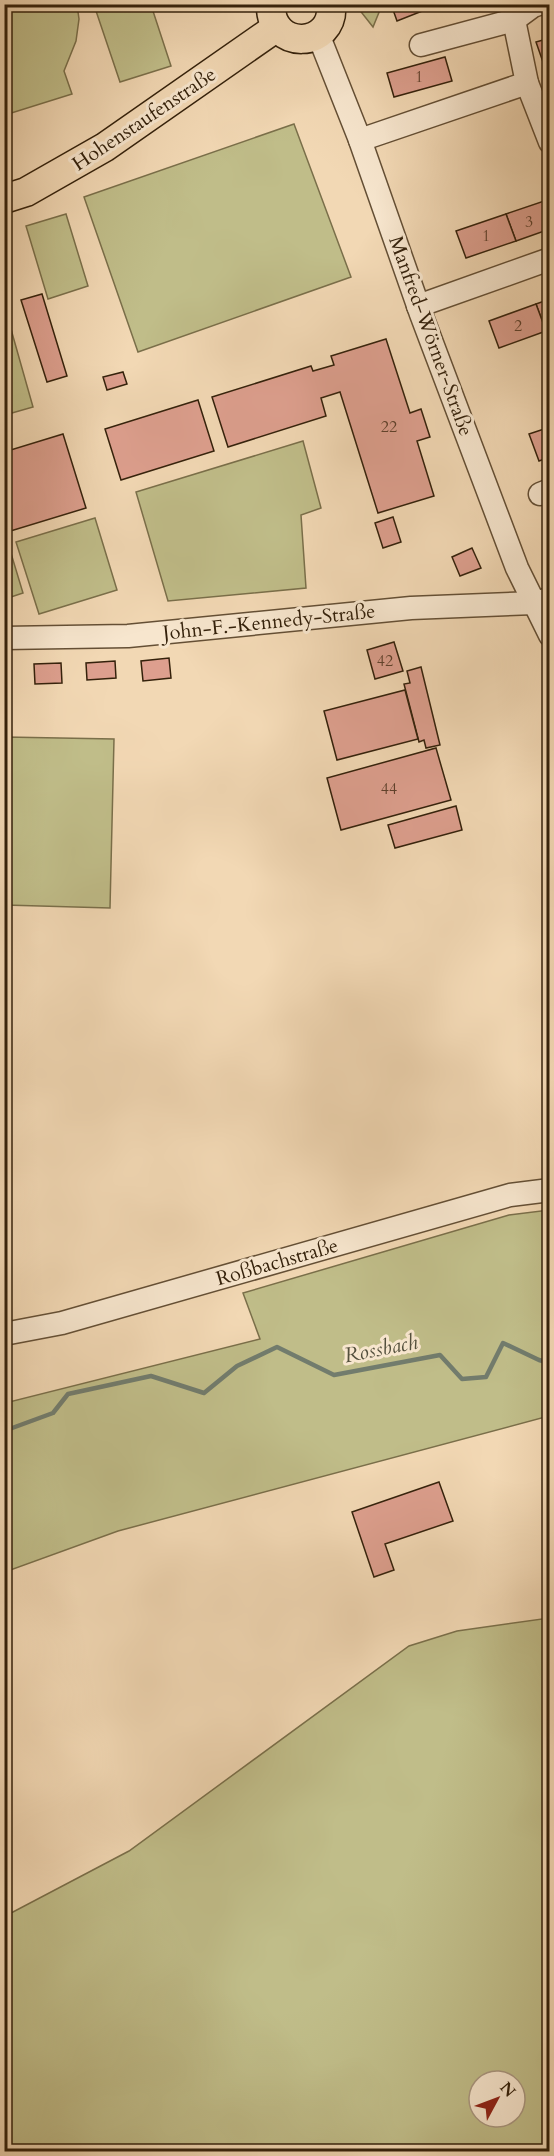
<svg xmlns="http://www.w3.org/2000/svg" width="554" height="2156" font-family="Cardo,serif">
<rect width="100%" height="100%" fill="#f2d8b4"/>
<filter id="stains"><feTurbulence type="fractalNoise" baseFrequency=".00333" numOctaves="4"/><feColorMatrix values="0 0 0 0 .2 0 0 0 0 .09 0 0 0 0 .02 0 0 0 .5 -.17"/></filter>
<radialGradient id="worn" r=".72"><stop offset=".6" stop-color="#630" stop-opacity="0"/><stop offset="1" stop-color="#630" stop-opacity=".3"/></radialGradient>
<!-- green -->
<g fill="#c0bd89" stroke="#7a6f4a" stroke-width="1.5" fill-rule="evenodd">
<polygon points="5,4 77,5 79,19 76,41 64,71 72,94 5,115"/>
<polygon points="94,5 151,5 171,66 120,82"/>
<polygon points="360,5 382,5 373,27 358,8"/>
<polygon points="294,124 351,277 138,352 84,197"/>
<polygon points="66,214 88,286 48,299 26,226"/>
<polygon points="5,308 33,407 5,415 4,415"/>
<polygon points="303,441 321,508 301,515 306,588 168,601 136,492"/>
<polygon points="95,518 117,590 39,614 16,542"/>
<polygon points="10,550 23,593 5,599 5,551"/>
<polygon points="5,737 114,739 110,908 5,905"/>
<polygon points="549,1210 549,1416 118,1531 5,1572 5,1403 260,1339 243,1293 509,1215"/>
<path d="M 549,1618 L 549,2151 L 5,2151 L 5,1914 L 13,1912 L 129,1851 L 409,1646 L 457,1631 ZM 479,2081 L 515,2081 L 515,2117 L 479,2117 Z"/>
</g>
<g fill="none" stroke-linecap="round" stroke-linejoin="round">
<!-- stream -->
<polyline stroke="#727c6d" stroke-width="4.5" points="4,1431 53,1413 68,1394 151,1376 204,1393 237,1366 277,1347 334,1375 440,1355 462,1379 486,1377 503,1343 539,1360 550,1363"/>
</g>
<!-- building -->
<g fill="#dd9f8e" stroke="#34210b" stroke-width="1.5">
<polygon points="391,4 440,4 397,21"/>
<polygon points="550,38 550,60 543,62 536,42"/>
<polygon points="445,57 452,81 394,97 387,73"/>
<polygon points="550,199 550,229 516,241 506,214"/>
<polygon points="506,214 516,241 466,258 456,231"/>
<polygon points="42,294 67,376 47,382 21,300"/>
<polygon points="550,299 550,330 546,331 536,304"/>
<polygon points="536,304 546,331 499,348 489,321"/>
<polygon points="386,339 410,413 421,409 430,437 417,441 434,496 378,513 340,392 321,398 326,416 228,447 212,397 311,366 313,371 334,365 331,356"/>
<polygon points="123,372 127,384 107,390 103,377"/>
<polygon points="198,400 214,451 121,480 105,429"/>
<polygon points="550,427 550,457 539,461 529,434"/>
<polygon points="63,434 86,508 4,533 4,452"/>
<polygon points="393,517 401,542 383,548 375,523"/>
<polygon points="472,548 481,568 460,576 452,557"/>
<polygon points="394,642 403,671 375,679 367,650"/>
<polygon points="169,658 171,678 143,681 141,661"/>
<polygon points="115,661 116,678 87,680 86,663"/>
<polygon points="61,663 62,683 35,684 34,664"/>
<polygon points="421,667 440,745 426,748 424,740 419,742 404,684 410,683 407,671"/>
<polygon points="405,690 418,739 337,760 324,711"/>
<polygon points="436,748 451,800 341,830 327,778"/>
<polygon points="456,806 462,830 395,848 388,825"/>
<polygon points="439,1482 453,1521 385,1544 394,1570 374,1577 352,1512"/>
</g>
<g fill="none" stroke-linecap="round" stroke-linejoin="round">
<!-- minor casing -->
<g stroke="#644f35" stroke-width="25">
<g id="minor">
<polyline points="318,34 360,140 421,314 517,568 550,635"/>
<polyline points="421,45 514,20 533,6 539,4"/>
<polyline points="527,83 550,142"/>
<polyline points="360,140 527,83 514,20"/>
<polyline points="418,306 550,259"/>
<polyline points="540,494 550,490"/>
<polyline points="4,638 128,636 411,608 534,603 550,599"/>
<polyline points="4,1334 62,1323 510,1195 550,1190"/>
</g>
</g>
<!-- major casing -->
<g stroke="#34210b" stroke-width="31">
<g id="major">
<path d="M 271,4 C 269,52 336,49 331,4"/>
<polyline points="4,199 26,192 105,147 277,27"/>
</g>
</g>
<!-- minor -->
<use href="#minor" stroke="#f7e6ce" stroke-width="22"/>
<!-- major -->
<use href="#major" stroke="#f2d8b4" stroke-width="28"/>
</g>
<g text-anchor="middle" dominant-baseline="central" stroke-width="6" stroke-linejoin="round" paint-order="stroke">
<!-- number labels -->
<g font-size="16" fill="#5e402c">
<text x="419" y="77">1</text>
<text x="529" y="222">3</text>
<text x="486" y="236">1</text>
<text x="518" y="326">2</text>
<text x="389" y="427">22</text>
<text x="385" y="661">42</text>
<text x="389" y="789">44</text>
</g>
<!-- street labels -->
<g font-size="20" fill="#34210b" stroke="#f7e6ce">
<text transform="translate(144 119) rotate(-34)">Hohenstaufenstraße</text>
<text transform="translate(431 336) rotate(70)">Manfred-Wörner-Straße</text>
<text transform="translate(269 622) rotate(-6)">John-F.-Kennedy-Straße</text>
<text transform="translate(277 1262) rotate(-16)">Roßbachstraße</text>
</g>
<!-- water labels -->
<g font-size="21" font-style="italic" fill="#534f3c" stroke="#f7e6ce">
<text transform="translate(381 1349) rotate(-11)">Rossbach</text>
</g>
</g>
<!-- margin -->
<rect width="554" height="2156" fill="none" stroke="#f2d8b4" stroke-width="24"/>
<rect x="6" y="6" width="542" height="2144" fill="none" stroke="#34210b" stroke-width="3"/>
<rect x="12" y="12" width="530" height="2132" fill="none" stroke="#34210b" stroke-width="1.5"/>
<!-- north arrow -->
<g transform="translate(497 2099) rotate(49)"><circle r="28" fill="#f7e6ce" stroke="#a99780" stroke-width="1.5"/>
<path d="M0-4.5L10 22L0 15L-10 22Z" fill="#8f2418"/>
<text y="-9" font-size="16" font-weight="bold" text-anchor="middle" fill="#34210b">N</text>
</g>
<rect width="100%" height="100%" filter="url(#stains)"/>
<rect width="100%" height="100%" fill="url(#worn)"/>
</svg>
